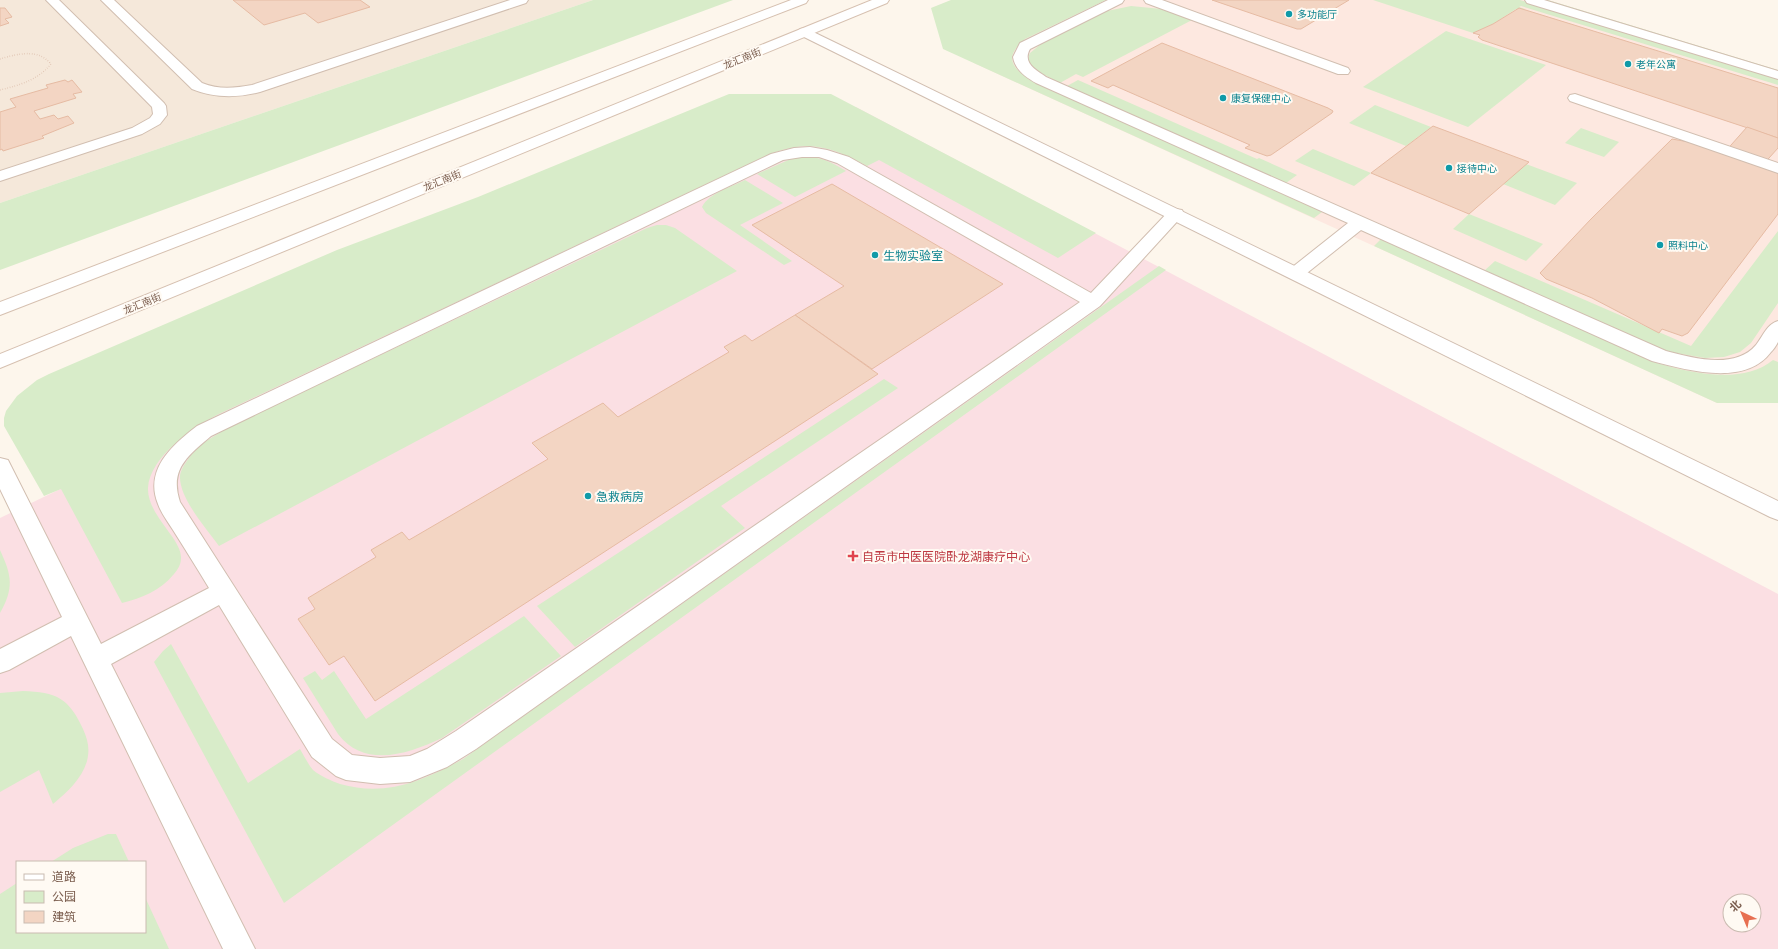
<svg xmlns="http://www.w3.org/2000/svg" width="1778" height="949" font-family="Barlow,'Noto Sans SC',sans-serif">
<rect width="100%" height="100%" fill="#fdf6ec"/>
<!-- residential -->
<polygon fill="#f5e8da" points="0,0 593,0 0,203"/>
<!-- commercial -->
<polygon fill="#fde8e0" points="1106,0 1548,0 1778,70 1778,403 1717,403 974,63"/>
<!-- medical -->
<path fill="#fbdfe3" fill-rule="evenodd" d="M 856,107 L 1778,594 L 1778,949 L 0,949 L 0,518 ZM 17,862 L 145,862 L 145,932 L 17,932 ZM 1730,901 L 1754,901 L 1754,925 L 1730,925 Z"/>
<!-- green -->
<g fill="#d8ecc9">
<polygon points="593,0 733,0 0,270 0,203"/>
<path d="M 951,0 L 1106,0 L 1025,39 C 1001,59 1014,70 1036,83 L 1322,212 L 1314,218 L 943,49 L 931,8 Z"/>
<polygon points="1373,0 1520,0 1778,79 1778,85 1521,6 1519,7 1525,9 1516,9 1493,24 1473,33"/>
<polygon points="1542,0 1548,0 1778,70 1778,72"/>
<polygon points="1131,6 1162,9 1192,20 1083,77 1076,74 1060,83 1035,70 1030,64 1028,58 1030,53 1041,44 1107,11"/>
<polygon points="1446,31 1546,65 1468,127 1363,87"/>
<polygon points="1078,80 1257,159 1259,158 1297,175 1286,183 1067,86"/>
<path d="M 729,94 L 831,94 L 1096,233 L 1058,258 L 879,160 L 867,166 C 832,147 809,139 770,154 L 219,414 C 194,427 150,456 148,488 C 147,515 182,539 181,558 C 181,565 178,569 174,574 C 160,591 142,598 122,603 L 61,489 L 44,496 L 4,426 L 4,418 L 6,411 L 17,396 L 37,380 L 49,374 L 337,250 L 478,197 Z"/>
<polygon points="1375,105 1431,127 1406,146 1349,123"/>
<polygon points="1581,128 1619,142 1604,157 1565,143"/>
<polygon points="1313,149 1371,173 1354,186 1295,161"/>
<path d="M 795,157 C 818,156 828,160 846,171 L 795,197 L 757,174 Z"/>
<polygon points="1526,164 1577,183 1555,205 1503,184"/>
<path d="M 745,180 L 783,203 L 740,225 L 792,261 L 784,265 L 706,213 L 702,207 C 709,193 731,187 745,180 Z"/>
<polygon points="1469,214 1543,244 1526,261 1453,229"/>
<path d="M 657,225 L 666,225 L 675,228 L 737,271 L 219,546 C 206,528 179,498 180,476 C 181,466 194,451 201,445 C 208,439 217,435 225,429 L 647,228 Z"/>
<polygon points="1778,231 1778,303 1751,343 1740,352 1724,357 1705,358 1664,351 1484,271 1495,261 1691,346"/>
<path d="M 1381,239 L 1657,363 C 1691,373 1743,385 1773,360 L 1778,362 L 1778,403 L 1717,403 L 1374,246 Z"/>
<path d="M 1159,266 L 1166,270 L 284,903 L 154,662 L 163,651 L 171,644 L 248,783 L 300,749 C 304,756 308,764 313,770 C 320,776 332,781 340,784 C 386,797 423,781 463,759 Z"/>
<polygon points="884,379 898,388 721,506 745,528 575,647 537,606"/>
<path d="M 0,550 C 12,576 14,588 0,613 Z"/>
<path d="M 524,616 L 561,656 L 442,738 C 408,754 365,769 338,734 L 303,678 L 315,671 L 322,680 L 334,671 L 366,719 Z"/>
<path d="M 23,691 C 56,692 69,698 83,729 C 88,740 90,749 87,761 C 82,779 67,792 53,804 L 39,770 L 0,792 L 0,693 Z"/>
<polygon points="108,834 116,834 129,862 51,862 73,848"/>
<polygon points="17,883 17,932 145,932 145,897 169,949 0,949 0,894"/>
</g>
<!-- building -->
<g fill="#f3d5c3" stroke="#e6bba3">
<polygon points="233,0 360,0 370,7 318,23 305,13 264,25"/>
<polygon points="1212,0 1349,0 1301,29 1297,29"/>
<polygon points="0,8 5,8 12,17 5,19 9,23 0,26"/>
<polygon points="1519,8 1778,88 1778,138 1482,40 1478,37 1480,35 1473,33 1493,24"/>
<polygon points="1162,43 1328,108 1333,111 1332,113 1271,155 1267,156 1245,148 1250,145 1113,85 1108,88 1091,81"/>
<polygon points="65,80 68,82 72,80 82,92 73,94 76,98 34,111 40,119 54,115 58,119 68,116 74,123 42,136 44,138 3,151 2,149 0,150 0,112 16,107 10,99 48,88 46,85"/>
<polygon points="1433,126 1529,162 1469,214 1371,173"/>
<polygon points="1747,127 1778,138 1778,148 1761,167 1724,153"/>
<polygon points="1672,139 1689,142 1778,173 1778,214 1688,333 1682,336 1662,329 1659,333 1592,298 1546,279 1540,273 1591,219"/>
<polygon points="832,184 1003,284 872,369 795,315 844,286 752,225"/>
<polygon points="795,315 878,374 375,701 344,656 329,665 298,619 315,609 308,598 376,557 371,550 402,532 409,540 548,459 532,443 603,403 618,417 729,352 724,347 745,335 752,341"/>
</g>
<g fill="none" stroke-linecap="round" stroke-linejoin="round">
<!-- service casing -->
<g stroke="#d1beb0" stroke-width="2">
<g id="service">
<polygon points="46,0 59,0 164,103 166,106 167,115 160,124 142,134 0,181 0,171 132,128 150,118 153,114 152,107"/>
<path d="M 101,0 L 114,0 L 202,83 C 219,90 235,88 252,85 L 510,0 L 528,0 L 526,3 L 260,92 C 237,98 214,98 192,89 Z"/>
<path d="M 1108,0 L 1124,0 L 1122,3 L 1030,49 C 1022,63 1036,70 1046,77 L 1666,351 C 1693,358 1735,370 1756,345 C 1763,336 1767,324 1778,321 C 1778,327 1778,337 1778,342 C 1776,346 1773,350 1771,352 C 1745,387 1687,370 1652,361 L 1361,230 L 1302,277 L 1296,278 L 1290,277 L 1287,273 L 1290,269 L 1348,223 L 1036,83 C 1026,77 1015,70 1013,57 L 1020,43 Z"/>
<polygon points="1144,0 1162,0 1348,68 1350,71 1348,74 1338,74 1146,3"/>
<polygon points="1525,0 1544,0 1778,71 1778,79 1527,3"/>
<polygon points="1575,94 1778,163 1778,173 1570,101 1568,98 1570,95"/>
<path d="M 810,147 L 827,150 L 849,157 L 1091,293 L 1170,210 L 1176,209 L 1182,210 L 1184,214 L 1100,306 L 476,749 L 447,767 L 410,782 L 380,784 L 346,780 L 336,776 L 312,757 L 219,605 L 111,664 L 255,949 L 223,949 L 71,636 L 9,670 L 0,673 L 0,649 L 62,617 L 0,489 L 0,458 L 8,460 L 11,466 L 101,644 L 209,588 C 197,568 185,549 173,530 C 168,522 161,513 158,504 C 144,470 172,445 197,426 L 771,154 L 794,148 ZM 802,157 L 819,157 L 837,163 L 1080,302 L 456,731 L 427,749 L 410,756 L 380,758 L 352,755 L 332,739 L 180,502 C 169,469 188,456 211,436 L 783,160 Z"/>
</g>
</g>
<!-- minor casing -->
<g stroke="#d1beb0" stroke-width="2">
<polygon id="minor" points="805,28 1778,501 1778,520 1770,517 800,35 798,32 800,29"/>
</g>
<!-- secondary casing -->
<g stroke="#d6c0b0" stroke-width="2">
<g id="secondary">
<polygon points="791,0 808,0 806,3 0,315 0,302"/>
<polygon points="872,0 889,0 887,3 0,368 0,354"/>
</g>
</g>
<!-- path -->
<path stroke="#d9b8a5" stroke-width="1.5" stroke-dasharray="0.5 2" stroke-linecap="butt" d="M 0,59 C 17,54 38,48 51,64 C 38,80 20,85 0,90"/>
<!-- service -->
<use href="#service" fill="#fff" fill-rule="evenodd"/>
<!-- minor -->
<use href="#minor" fill="#fff" fill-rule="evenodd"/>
<!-- secondary -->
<use href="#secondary" fill="#fff" fill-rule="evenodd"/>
</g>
<!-- markers -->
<g fill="#0f9aa8" stroke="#fffaf3" stroke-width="1.5">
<circle cx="1289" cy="14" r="4"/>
<circle cx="1628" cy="64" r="4"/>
<circle cx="1223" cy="98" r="4"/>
<circle cx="1449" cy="168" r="4"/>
<circle cx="1660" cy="245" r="4"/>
<circle cx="875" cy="255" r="4"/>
<circle cx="588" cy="496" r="4"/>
</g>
<path fill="#e0444e" stroke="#fffaf3" stroke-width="1.5" d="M851 550h4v4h4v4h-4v4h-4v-4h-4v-4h4z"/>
<g text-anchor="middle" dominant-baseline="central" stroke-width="4" stroke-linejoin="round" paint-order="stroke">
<!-- far-culture labels -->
<g font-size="10" fill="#0d838f" stroke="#fffaf3" text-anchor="start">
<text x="1297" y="14">多功能厅</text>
<text x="1636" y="64">老年公寓</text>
<text x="1231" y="98">康复保健中心</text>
<text x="1457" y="168">接待中心</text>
<text x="1668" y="245">照料中心</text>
</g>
<!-- far-street labels -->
<g font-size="10" fill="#7a5c4d" stroke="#fffaf3">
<text transform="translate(742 58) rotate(-22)">龙汇南街</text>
<text transform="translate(442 180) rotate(-22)">龙汇南街</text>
<text transform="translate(142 303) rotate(-22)">龙汇南街</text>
</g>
<!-- culture labels -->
<g font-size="12" fill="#0d838f" stroke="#fffaf3" text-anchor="start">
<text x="883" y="255">生物实验室</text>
<text x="596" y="496">急救病房</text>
</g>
<!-- health labels -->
<g font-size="12" fill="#be3a42" stroke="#fffaf3" text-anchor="start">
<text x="862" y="556">自贡市中医医院卧龙湖康疗中心</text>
</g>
</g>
<!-- legend -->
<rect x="16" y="861" width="130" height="72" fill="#fffaf3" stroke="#cabbb1"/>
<rect x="24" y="874" width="20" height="6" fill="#ffffff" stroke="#cabbb1"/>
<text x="52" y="881" font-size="12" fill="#7a5c4d">道路</text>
<rect x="24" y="891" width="20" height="12" fill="#d8ecc9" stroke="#cabbb1"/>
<text x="52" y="901" font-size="12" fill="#7a5c4d">公园</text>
<rect x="24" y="911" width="20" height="12" fill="#f3d5c3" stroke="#cabbb1"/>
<text x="52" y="921" font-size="12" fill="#7a5c4d">建筑</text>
<!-- north arrow -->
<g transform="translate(1742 913) rotate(316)"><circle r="19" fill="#fffaf3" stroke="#cabbb1"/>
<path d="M0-3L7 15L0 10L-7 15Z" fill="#e76f51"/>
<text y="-6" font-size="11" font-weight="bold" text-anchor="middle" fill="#7a5c4d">北</text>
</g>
</svg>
